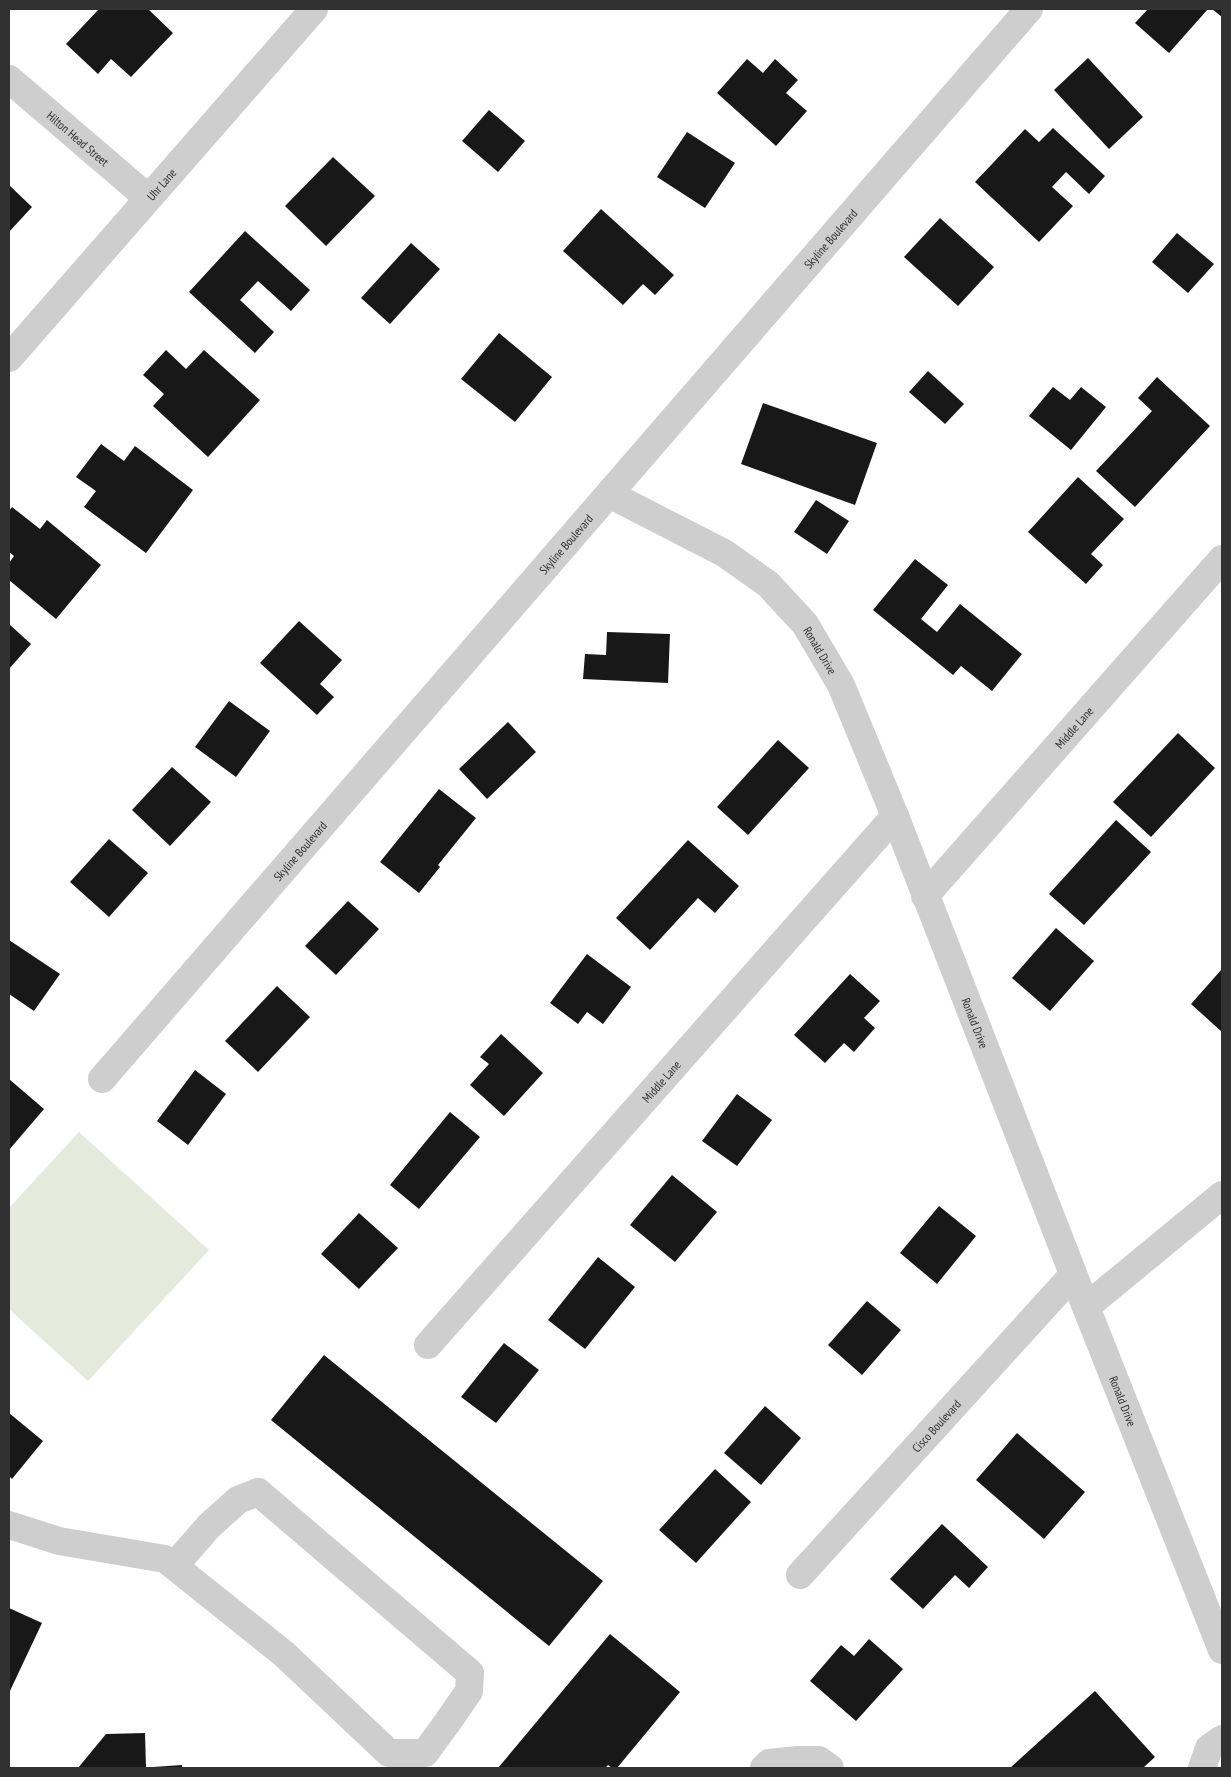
<svg xmlns="http://www.w3.org/2000/svg" width="1231" height="1777" font-family="'PT Sans Narrow',sans-serif">
<rect width="100%" height="100%" fill="#fff"/>
<!-- green -->
<polygon fill="#e6eadd" points="79,1132 209,1250 88,1381 9,1309 9,1208"/>
<!-- building -->
<g fill="#181818">
<polygon points="99,9 148,9 173,33 131,77 111,59 98,74 66,44"/>
<polygon points="1148,9 1208,9 1169,53 1135,23"/>
<polygon points="1212,9 1222,9 1222,17"/>
<polygon points="1088,58 1143,117 1109,149 1054,90"/>
<polygon points="747,59 763,73 775,59 798,80 786,93 807,111 776,146 717,93"/>
<polygon points="489,110 525,141 498,172 462,141"/>
<polygon points="1053,128 1105,176 1089,194 1066,172 1052,187 1073,206 1039,242 975,182 1025,129 1039,142"/>
<polygon points="687,132 735,163 705,208 657,177"/>
<polygon points="333,157 375,196 326,246 285,206"/>
<polygon points="9,185 32,207 9,232"/>
<polygon points="601,209 674,275 655,295 643,284 623,305 563,251"/>
<polygon points="940,218 994,267 958,306 904,257"/>
<polygon points="245,231 310,290 291,311 258,281 240,300 274,332 255,353 189,292"/>
<polygon points="1177,233 1214,264 1188,293 1152,262"/>
<polygon points="411,243 440,269 390,324 361,298"/>
<polygon points="499,333 552,377 515,422 461,379"/>
<polygon points="166,350 186,369 204,350 260,400 208,457 153,406 164,394 143,375"/>
<polygon points="928,371 964,404 945,424 909,392"/>
<polygon points="1157,377 1210,426 1135,507 1096,471 1152,411 1138,398"/>
<polygon points="1053,387 1070,400 1081,387 1106,407 1071,450 1029,416"/>
<polygon points="763,403 877,443 855,505 741,464"/>
<polygon points="101,444 124,461 135,446 193,490 146,553 84,507 96,491 76,477"/>
<polygon points="1078,477 1124,519 1091,554 1103,565 1086,584 1028,532"/>
<polygon points="816,500 849,521 827,554 794,532"/>
<polygon points="12,507 40,529 47,520 101,565 56,619 9,580 9,563 14,556 9,552 9,511"/>
<polygon points="915,559 948,585 921,619 937,632 960,604 1022,654 992,691 961,666 953,675 873,610"/>
<polygon points="299,621 342,660 320,684 334,697 317,715 260,663"/>
<polygon points="9,624 31,644 9,669"/>
<polygon points="607,632 670,634 668,683 583,679 585,654 606,655"/>
<polygon points="229,701 270,731 236,777 195,747"/>
<polygon points="508,722 536,752 487,799 459,769"/>
<polygon points="1178,733 1215,768 1151,837 1113,802"/>
<polygon points="778,740 809,768 748,835 717,807"/>
<polygon points="172,767 211,802 170,846 132,810"/>
<polygon points="439,789 476,818 438,865 440,867 419,893 380,862"/>
<polygon points="1116,820 1151,852 1084,925 1049,894"/>
<polygon points="109,839 148,873 109,917 70,882"/>
<polygon points="688,840 739,886 715,913 698,898 650,950 616,918"/>
<polygon points="348,901 379,929 336,975 305,946"/>
<polygon points="1056,928 1094,961 1050,1011 1012,978"/>
<polygon points="9,940 60,974 34,1011 9,994"/>
<polygon points="587,954 631,987 603,1024 587,1012 578,1024 550,1003"/>
<polygon points="1222,969 1222,1032 1191,1004"/>
<polygon points="850,974 880,1001 864,1018 875,1028 854,1052 844,1043 825,1063 794,1035"/>
<polygon points="277,986 310,1017 258,1072 225,1041"/>
<polygon points="501,1034 543,1073 504,1116 470,1085 489,1064 480,1057"/>
<polygon points="195,1070 226,1094 188,1145 157,1121"/>
<polygon points="9,1079 44,1109 9,1150"/>
<polygon points="737,1094 772,1120 737,1166 702,1141"/>
<polygon points="450,1112 480,1137 419,1209 390,1185"/>
<polygon points="672,1175 717,1212 675,1262 630,1225"/>
<polygon points="939,1206 976,1236 937,1284 900,1253"/>
<polygon points="359,1213 398,1248 359,1289 321,1254"/>
<polygon points="598,1257 635,1287 585,1349 548,1320"/>
<polygon points="867,1301 901,1330 862,1375 828,1345"/>
<polygon points="504,1343 539,1370 496,1423 461,1397"/>
<polygon points="324,1355 603,1581 549,1646 271,1420"/>
<polygon points="765,1406 801,1438 761,1485 724,1453"/>
<polygon points="9,1413 43,1441 12,1479 9,1476"/>
<polygon points="1017,1433 1085,1492 1044,1539 976,1480"/>
<polygon points="715,1469 751,1502 696,1563 659,1530"/>
<polygon points="942,1524 988,1567 969,1588 955,1575 923,1609 890,1579"/>
<polygon points="9,1608 42,1623 9,1693"/>
<polygon points="610,1634 680,1692 617,1768 612,1768 608,1765 605,1768 498,1768"/>
<polygon points="869,1639 903,1669 856,1721 810,1681 841,1645 854,1656"/>
<polygon points="1095,1691 1155,1757 1143,1768 1010,1768"/>
<polygon points="145,1733 146,1768 78,1768 106,1734"/>
<polygon points="182,1765 182,1768 153,1768 153,1767"/>
</g>
<g fill="none" stroke-linecap="round" stroke-linejoin="round">
<!-- minor -->
<g stroke="#cecece" stroke-width="28">
<path id="s1" d="M 9,79 L 148,198"/>
<path id="s2" d="M 9,358 L 314,9"/>
<path id="s3" d="M 609,494 L 724,553 L 768,584 L 805,624 L 841,685 L 895,816 L 1086,1307 L 1222,1650"/>
<path id="s4" d="M 925,896 L 1222,559"/>
<path id="s5" d="M 102,1079 L 1029,9"/>
<polyline points="1086,1307 1222,1195"/>
<path id="s6" d="M 428,1345 L 895,816"/>
<polyline points="9,1525 59,1541 165,1559 174,1566 284,1654 389,1753 425,1753 447,1723 469,1691 470,1673 258,1492 238,1500 209,1526 174,1566"/>
<path id="s7" d="M 800,1575 L 1073,1275"/>
<polyline points="764,1768 769,1763 798,1760 819,1760 830,1768"/>
<polyline points="1202,1768 1209,1748 1222,1739"/>
</g>
</g>
<g text-anchor="middle" dominant-baseline="central" stroke-width="5" stroke-linejoin="round" paint-order="stroke">
<!-- street labels -->
<g font-size="12" fill="#313131" stroke="#fff">
<text stroke="none"><textPath href="#s1" startOffset="91">Hilton Head Street</textPath></text>
<text stroke="none"><textPath href="#s2" startOffset="231">Uhr Lane</textPath></text>
<text stroke="none"><textPath href="#s5" startOffset="1112">Skyline Boulevard</textPath></text>
<text stroke="none"><textPath href="#s5" startOffset="708">Skyline Boulevard</textPath></text>
<text stroke="none"><textPath href="#s3" startOffset="268">Ronald Drive</textPath></text>
<text stroke="none"><textPath href="#s4" startOffset="225">Middle Lane</textPath></text>
<text stroke="none"><textPath href="#s5" startOffset="302">Skyline Boulevard</textPath></text>
<text stroke="none"><textPath href="#s3" startOffset="672">Ronald Drive</textPath></text>
<text stroke="none"><textPath href="#s6" startOffset="352">Middle Lane</textPath></text>
<text stroke="none"><textPath href="#s3" startOffset="1078">Ronald Drive</textPath></text>
<text stroke="none"><textPath href="#s7" startOffset="202">Cisco Boulevard</textPath></text>
</g>
</g>
<!-- border -->
<rect width="1231" height="1777" fill="none" stroke="#313131" stroke-width="20"/>
</svg>
